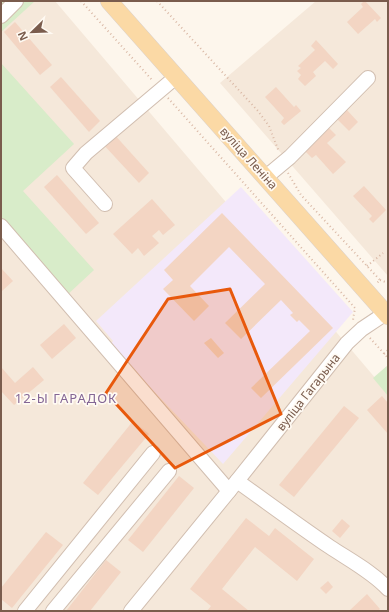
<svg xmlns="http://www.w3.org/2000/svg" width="389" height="612" font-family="'Noto Sans',sans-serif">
<rect width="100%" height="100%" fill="#fdf6ec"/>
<!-- residential -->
<g fill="#f5e8da">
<polygon points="1,1 55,1 388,393 388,611 1,611"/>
<polygon points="316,1 388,1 388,276 220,83"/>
</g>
<!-- education -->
<polygon fill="#f3e8fa" points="241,187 353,312 223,464 110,345 113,341 96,321"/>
<!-- green -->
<g fill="#d8ecc9">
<polygon points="1,1 35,1 1,32"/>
<polygon points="1,63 74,144 23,191 94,270 66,296 1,223"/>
<polygon points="388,365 388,396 373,378"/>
</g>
<!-- building -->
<g fill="#f3d5c3">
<polygon points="364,1 365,1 381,18 377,22 375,19 358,34 347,22 363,7 361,4"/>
<polygon points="15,22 52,65 40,75 4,32"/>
<polygon points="316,40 338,64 333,69 325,61 313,72 316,76 305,86 298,79 301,75 297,71 301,68 298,66 315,50 311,46"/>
<polygon points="61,77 100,121 89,132 50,87"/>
<polygon points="276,87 294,107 296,105 301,111 284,125 281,122 284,118 265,97"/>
<polygon points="347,110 358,122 349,131 337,119"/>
<polygon points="329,128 336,135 327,143 346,162 333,174 316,155 312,158 305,151"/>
<polygon points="113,133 149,173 139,183 102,143"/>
<polygon points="57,175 99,223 86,234 44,187"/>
<polygon points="364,186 386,210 373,223 369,219 372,216 353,196"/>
<polygon points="152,199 175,225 163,235 159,230 152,236 159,243 144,256 138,248 132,254 113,234"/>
<polygon points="222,213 333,328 261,398 251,388 310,331 299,320 297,322 290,315 293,313 281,300 241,339 225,323 265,284 229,247 190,286 209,306 194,321 163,289 173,280 164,270"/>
<polygon points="1,268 13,281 2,291 1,290"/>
<polygon points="64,324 76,338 52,359 40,345"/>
<polygon points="211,338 224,353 218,358 204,343"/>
<polygon points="1,367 15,383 33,367 44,380 14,405 1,391"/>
<polygon points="382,396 388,403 388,434 367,410"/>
<polygon points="344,406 359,418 294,497 279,485"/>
<polygon points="133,421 149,434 98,495 83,483"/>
<polygon points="179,476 194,488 143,552 128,540"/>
<polygon points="246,518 269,536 275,528 314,559 297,581 255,547 222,589 249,611 207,611 211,606 190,589"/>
<polygon points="342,519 350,526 340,538 332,531"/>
<polygon points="46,532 63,545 12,608 1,599 1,588"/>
<polygon points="106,560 121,572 90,611 66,611"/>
<polygon points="328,581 333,587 326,594 320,588"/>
<polygon points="367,594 380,609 378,611 349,611"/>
</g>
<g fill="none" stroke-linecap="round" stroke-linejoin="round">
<!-- minor casing -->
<g stroke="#d1beb0" stroke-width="16">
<g id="minor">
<polyline points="1,16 16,1"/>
<polyline points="266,177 290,157 368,78"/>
<polyline points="105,204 73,168 86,153 176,77"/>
<polyline points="1,226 229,491"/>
<path d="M 237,481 C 268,503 299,526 330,547 C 348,559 374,573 388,589"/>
<polyline points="25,611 153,453"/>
<polyline points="53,611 169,471"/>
<polyline points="131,611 229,491 347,343 362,329 386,313"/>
</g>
</g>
<!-- major casing -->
<g stroke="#dad1cd" stroke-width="18">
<polyline id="major" points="109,1 388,316"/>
</g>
<!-- path -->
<g stroke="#d9b8a5" stroke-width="2" stroke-dasharray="1 3" stroke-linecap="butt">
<polyline points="81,1 153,81"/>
<polyline points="157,1 258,111 269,126 279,152"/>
<polyline points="168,98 355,308 353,320"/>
<polyline points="288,173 301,195 380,280 377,283"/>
<polyline points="367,266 383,253"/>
<polyline points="380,280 388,283"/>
<polyline points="370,338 388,358"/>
<polyline points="384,354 388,350"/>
</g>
<!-- minor -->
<use href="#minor" stroke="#fff" stroke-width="14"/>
<!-- major -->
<use href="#major" stroke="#fbd9a5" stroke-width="17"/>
</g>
<!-- marked area -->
<path fill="#e8590c" fill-opacity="0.2" stroke="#e8590c" stroke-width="3" stroke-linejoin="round" d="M 230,289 L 281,414 L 175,468 L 106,393 L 168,299 Z"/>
<g text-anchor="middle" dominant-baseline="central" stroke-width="3.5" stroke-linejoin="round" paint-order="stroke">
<!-- street labels -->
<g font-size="12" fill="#7a5c4d" stroke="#fffaf3">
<text transform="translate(249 158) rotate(48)">вуліца Леніна</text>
<text transform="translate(308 392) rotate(-52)">вуліца Гагарына</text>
</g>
<!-- neighbourhood labels -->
<g font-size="13" letter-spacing="1" fill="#846695" stroke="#fffaf3">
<text x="66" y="398">12-Ы ГАРАДОК</text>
</g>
</g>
<!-- border -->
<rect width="389" height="612" fill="none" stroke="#7a5c4d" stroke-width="4"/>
<!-- north arrow -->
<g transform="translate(32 32) rotate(247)" stroke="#fffaf3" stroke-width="3" paint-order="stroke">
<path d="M0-3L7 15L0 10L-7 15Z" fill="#7a5c4d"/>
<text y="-6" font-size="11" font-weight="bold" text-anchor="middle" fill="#7a5c4d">N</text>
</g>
</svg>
